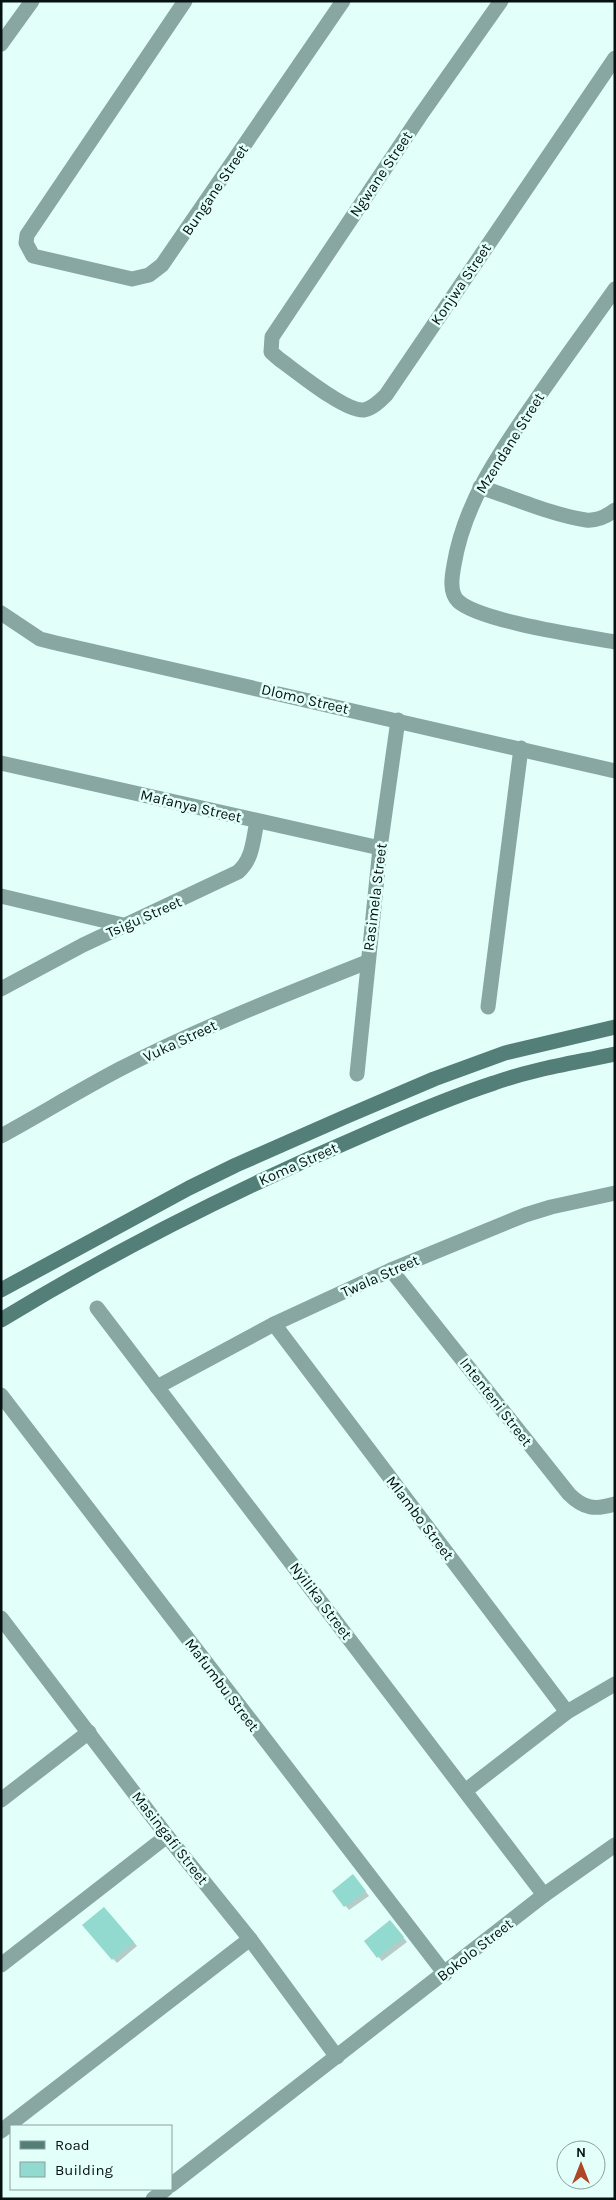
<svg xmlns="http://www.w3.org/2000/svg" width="616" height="2200" font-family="Karla,sans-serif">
<rect width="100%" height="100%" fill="#e2fffa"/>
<!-- shadow -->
<g fill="#0003">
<polygon points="357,1880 369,1896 349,1910 333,1891"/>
<polygon points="108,1912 137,1946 117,1963 84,1925"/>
<polygon points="394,1926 407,1942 382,1961 365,1941"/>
</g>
<!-- building -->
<g fill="#92dacf">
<polygon points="353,1874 366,1891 344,1907 332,1891"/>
<polygon points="104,1907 134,1942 112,1960 82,1925"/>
<polygon points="390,1920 404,1937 377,1958 364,1941"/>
</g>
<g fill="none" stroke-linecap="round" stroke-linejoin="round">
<!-- street -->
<g stroke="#89a7a2" stroke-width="15">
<polyline points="185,1 27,235 26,243 33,256 132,279 149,275 162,265 343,1"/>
<path d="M 501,1 L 420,116 L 272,337 L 271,352 L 279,359 C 296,371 345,412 364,410 C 373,408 380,401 386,395 L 615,58"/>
<polyline points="1,44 32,1"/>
<path d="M 615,289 C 588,327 560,365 534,403 C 499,453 464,504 454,565 C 452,576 449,592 458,601 C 479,621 582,636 615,642"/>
<path d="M 480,487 C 511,497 555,516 586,520 C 597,521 606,517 615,510"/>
<polyline points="1,613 40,639 56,643 615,771"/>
<polyline points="1,763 380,848"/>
<polyline points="1,896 123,925"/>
<path d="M 1,989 L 83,945 L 238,872 C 253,859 253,840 257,821"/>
<polyline points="488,1007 521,748"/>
<polyline points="357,1074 380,848 398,720"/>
<path d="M 1,1136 C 41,1114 80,1090 120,1069 C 200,1028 284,995 367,962"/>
<path d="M 391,1270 L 569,1494 C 584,1509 595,1510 615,1504"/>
<polyline points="97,1308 544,1895"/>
<polyline points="274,1324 567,1712"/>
<polyline points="157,1387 274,1324 391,1270 525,1215 551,1207 615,1193"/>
<polyline points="1,1395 445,1974"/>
<polyline points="1,1618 167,1836 250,1939 337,2057"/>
<polyline points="465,1791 567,1712 615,1684"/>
<polyline points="1,1800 89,1732"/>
<polyline points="1,1965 167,1836"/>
<polyline points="1,2131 250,1939"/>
<polyline points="171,2185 544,1895 615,1845"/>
<polyline points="153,2199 166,2189"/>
</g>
<!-- secondary -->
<g stroke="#537f78" stroke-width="15">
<polyline points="1,1290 189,1188 236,1165 345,1117 434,1079 505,1053 615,1027"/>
<path d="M 1,1320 C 116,1250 237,1189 361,1136 C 404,1117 448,1098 494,1083 C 533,1069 574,1063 615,1054"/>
</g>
</g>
<g text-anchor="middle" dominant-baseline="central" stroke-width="5" stroke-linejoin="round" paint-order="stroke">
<!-- street labels -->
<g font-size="15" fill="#061211" stroke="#e2fffa">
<text transform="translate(381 174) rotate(-56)">Ngwane Street</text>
<text transform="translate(215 190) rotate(-56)">Bungane Street</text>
<text transform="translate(461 284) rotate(-56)">Konjwa Street</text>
<text transform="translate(510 443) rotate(-58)">Mzendane Street</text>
<text transform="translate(305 699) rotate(13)">Dlomo Street</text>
<text transform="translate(191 806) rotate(13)">Mafanya Street</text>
<text transform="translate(375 897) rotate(-83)">Rasimela Street</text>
<text transform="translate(144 917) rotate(-24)">Tsigu Street</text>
<text transform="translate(180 1041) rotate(-25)">Vuka Street</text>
<text transform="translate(298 1164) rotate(-24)">Koma Street</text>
<text transform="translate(380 1276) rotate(-24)">Twala Street</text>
<text transform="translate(496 1402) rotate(52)">Intenteni Street</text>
<text transform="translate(420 1518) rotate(53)">Mlambo Street</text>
<text transform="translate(321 1601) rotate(53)">Nyilika Street</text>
<text transform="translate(222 1685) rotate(53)">Mafumbu Street</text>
<text transform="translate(170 1838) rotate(52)">Masingafi Street</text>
<text transform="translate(475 1950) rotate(-38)">Bokolo Street</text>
</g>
</g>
<!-- border -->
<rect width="616" height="2200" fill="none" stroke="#061211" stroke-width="5"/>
<!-- legend -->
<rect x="10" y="2125" width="162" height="65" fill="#e2fffa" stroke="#8aa09d"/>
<rect x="20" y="2141" width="25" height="8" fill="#537f78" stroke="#8aa09d"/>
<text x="55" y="2150" font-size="15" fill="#061211">Road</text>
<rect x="20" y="2162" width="25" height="15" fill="#92dacf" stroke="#8aa09d"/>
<text x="55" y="2175" font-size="15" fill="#061211">Building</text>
<!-- north arrow -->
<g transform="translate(581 2165)"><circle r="24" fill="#e2fffa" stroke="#8aa09d"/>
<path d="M0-4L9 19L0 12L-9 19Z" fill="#af4726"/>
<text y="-8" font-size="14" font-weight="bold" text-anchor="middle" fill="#061211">N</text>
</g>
</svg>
